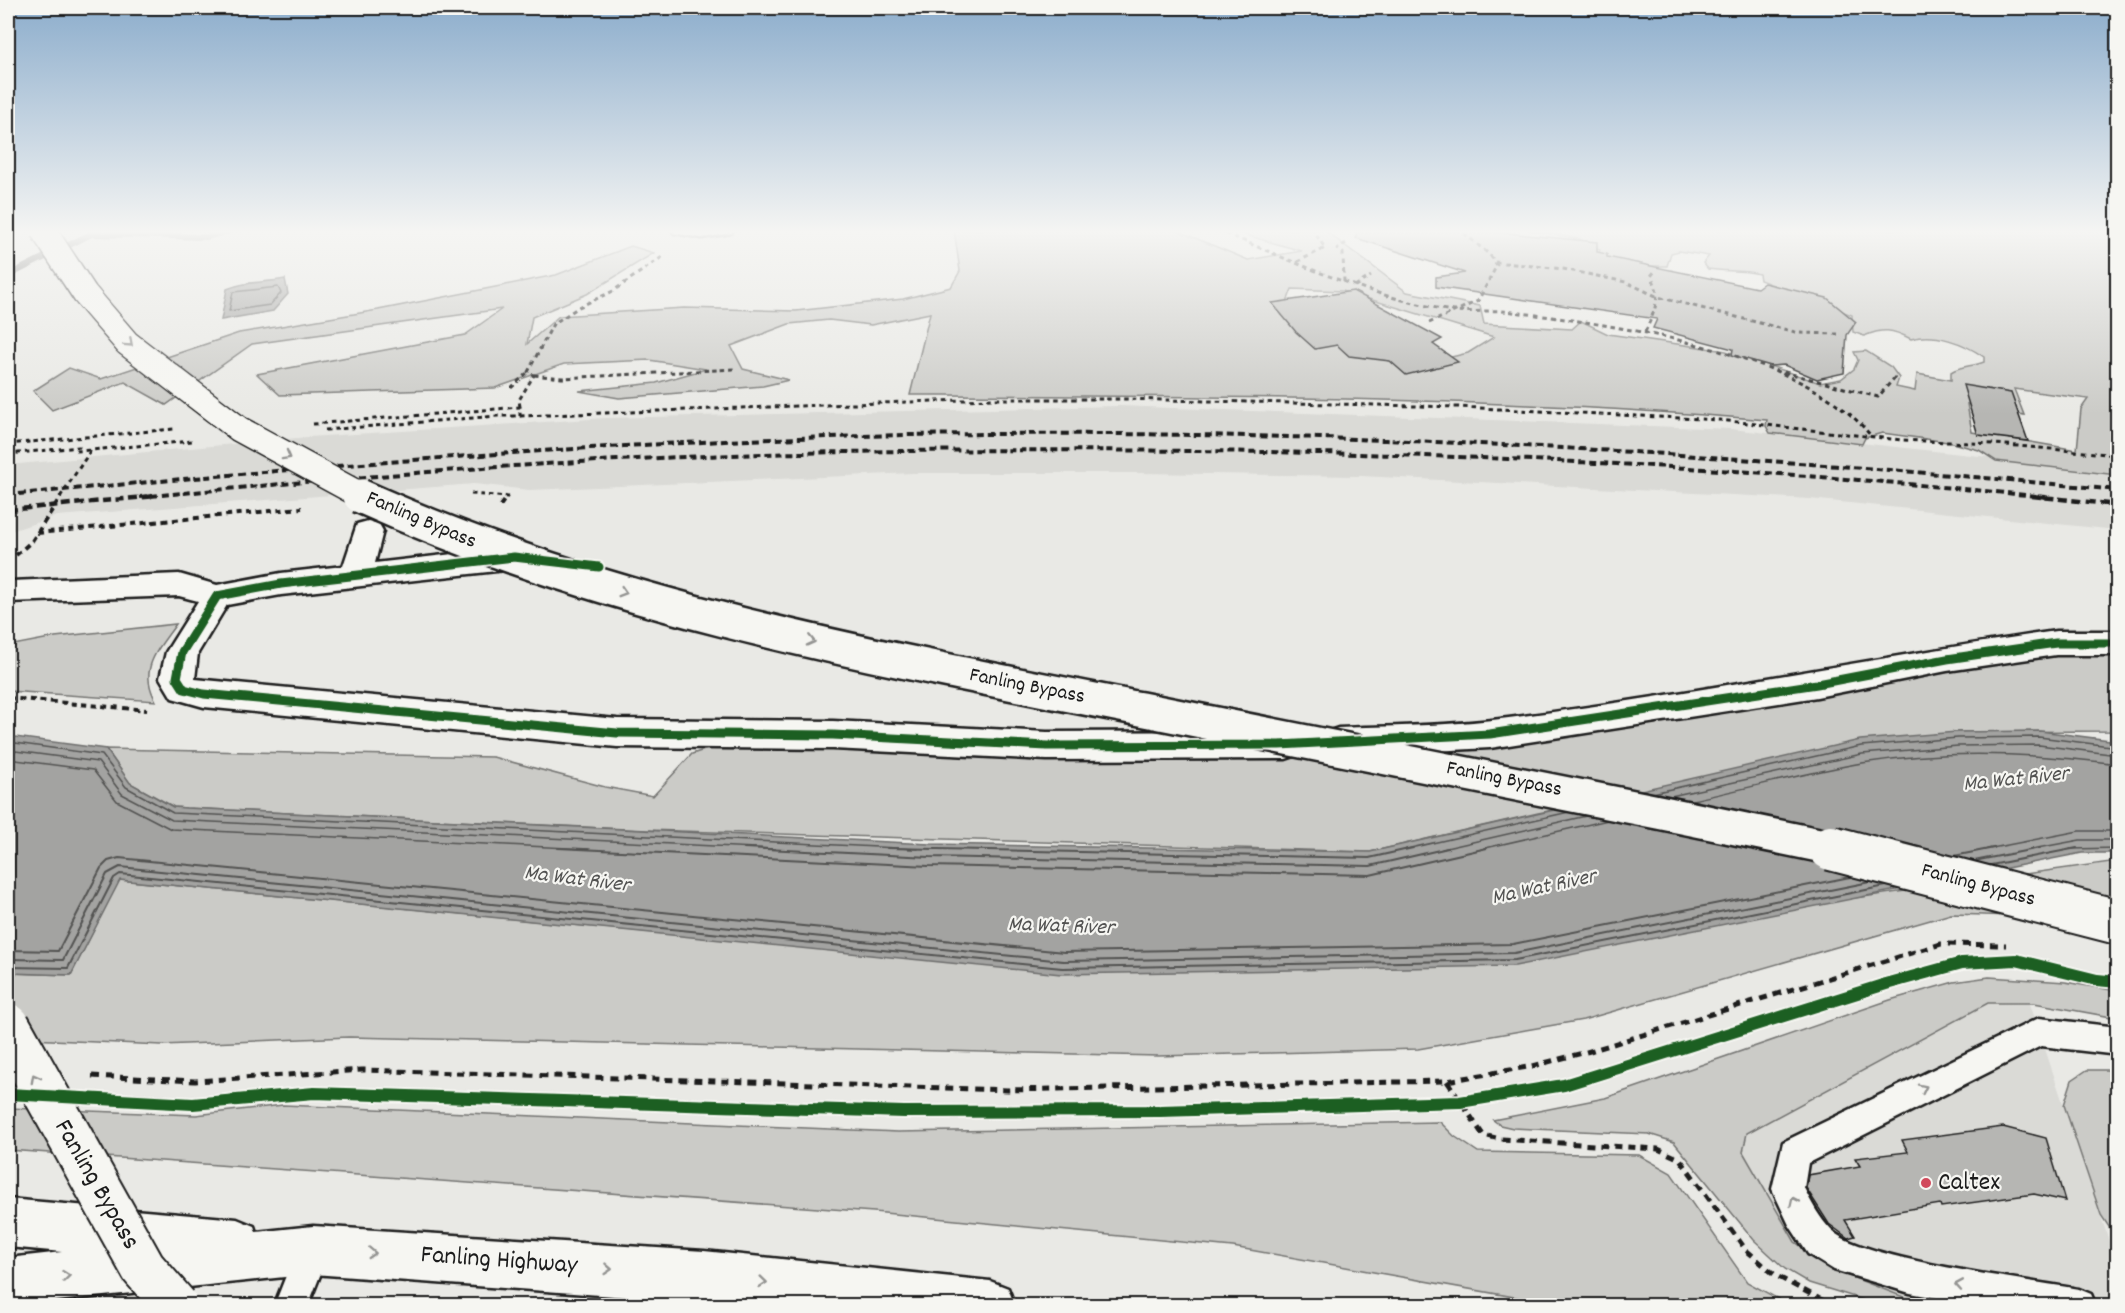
<svg xmlns="http://www.w3.org/2000/svg" width="2125" height="1313" font-family="Dekko,sans-serif">
<rect width="100%" height="100%" fill="#e9e9e5"/>
<filter id="ink" filterUnits="userSpaceOnUse"><feTurbulence type="fractalNoise" baseFrequency=".0167" numOctaves="2"/><feDisplacementMap in="SourceGraphic" scale="12" xChannelSelector="R" yChannelSelector="G"/><feConvolveMatrix kernelMatrix="1 2 1 2 8 2 1 2 1" color-interpolation-filters="sRGB"/></filter>
<g filter="url(#ink)">
<!-- built -->
<g fill="#dadad6">
<polygon points="1119,406 1731,429 2118,471 2117,530 1810,499 1361,476 1138,473 913,473 530,490 474,484 57,516 8,532 8,465 308,437 606,418"/>
<polygon points="1988,1003 2030,1004 2117,1265 2117,1305 1927,1306 1906,1300 1834,1270 1795,1242 1743,1152 1747,1132"/>
</g>
<!-- green -->
<g fill="#cbcbc7" stroke="#747472" stroke-width="1.5" fill-rule="evenodd">
<path d="M 954,230 L 1176,230 L 1248,260 L 1302,251 L 1228,230 L 1324,230 L 1407,292 L 1480,306 L 1484,324 L 1572,329 L 1581,321 L 1608,334 L 1726,351 L 1820,383 L 1841,379 L 1854,369 L 1858,360 L 1854,352 L 1866,351 L 1891,367 L 1899,378 L 1896,387 L 1915,391 L 1917,374 L 1951,380 L 1951,372 C 1962,365 1972,367 1984,362 L 1984,357 C 1964,343 1935,332 1911,339 C 1892,329 1883,328 1864,336 L 1853,332 L 1852,315 L 1760,280 L 1759,274 C 1741,269 1726,272 1708,269 L 1703,263 L 1709,256 L 1679,251 L 1671,253 L 1667,266 L 1651,266 L 1597,256 L 1600,250 L 1580,239 L 1527,230 L 2117,230 L 2117,475 L 1996,461 L 1979,450 L 1948,442 L 1882,433 L 1865,438 L 1862,444 L 1770,433 L 1766,426 L 1767,420 C 1482,396 1195,396 910,395 L 930,313 L 871,325 L 829,320 L 789,324 L 731,346 L 743,369 L 789,380 L 763,386 L 619,398 L 579,391 L 656,383 L 706,369 L 649,360 L 564,364 L 495,388 L 280,395 L 257,374 L 465,335 L 502,309 L 252,344 L 166,405 L 125,382 L 52,410 L 33,391 L 69,368 L 101,379 L 239,333 L 378,310 L 556,275 L 631,246 L 654,253 L 587,294 L 532,317 L 527,344 L 559,316 L 684,308 L 796,311 L 903,299 L 951,287 L 960,271 ZM 1292,289 L 1343,291 L 1494,337 L 1468,353 L 1439,360 L 1282,315 ZM 2014,389 L 2088,399 L 2081,409 L 2077,450 L 1972,432 L 1967,404 L 2024,415 Z"/>
<path d="M 176,624 C 157,651 138,669 156,701 L 8,691 L 8,646 L 55,637 Z"/>
<polygon points="2056,643 2117,648 2117,731 1957,732 1538,813 1370,852 647,830 186,808 174,807 130,783 106,749 493,757 605,787 653,796 692,754 754,734 1341,742"/>
<polygon points="2117,861 2117,919 1951,914 1583,1020 1418,1049 1158,1056 349,1037 162,1045 8,1038 8,973 71,975 119,880 1052,972 1863,897"/>
<polygon points="1989,977 2065,982 2117,991 2117,1018 2034,1003 1988,1003 1747,1133 1743,1152 1795,1242 1834,1270 1919,1303 1880,1305 1809,1283 1785,1269 1754,1240 1674,1142 1649,1134 1513,1128 1500,1125 1493,1120 1605,1098 1890,1000 1954,982"/>
<polygon points="2087,1070 2117,1070 2117,1239 2101,1215 2064,1105 2072,1080"/>
<polygon points="283,1105 898,1132 1440,1122 1454,1136 1478,1152 1639,1155 1671,1173 1747,1282 1789,1305 1559,1305 1233,1247 874,1212 8,1150 8,1108 196,1115"/>
</g>
<!-- water -->
<g fill="#a3a3a1" stroke="#6d6d6c" stroke-width="1.5">
<path d="M 285,279 L 288,294 L 273,311 L 221,320 L 227,289 C 245,281 265,283 285,279 Z"/>
<polygon points="2040,731 2117,741 2117,853 2082,853 1515,966 1061,974 120,880 71,975 8,973 8,736 106,749 130,783 173,807 186,808 930,844 1370,852 1860,740 1957,732"/>
</g>
<g fill="none" stroke-linecap="round" stroke-linejoin="round">
<!-- shore-far1 -->
<g stroke="#525251" stroke-width="1.5">
<polygon points="278,287 281,293 270,305 229,311 233,292"/>
<polyline points="8,742 102,755 126,787 173,813 918,849"/>
<polyline points="8,750 98,762 122,794 172,820 775,849"/>
<polyline points="8,759 93,770 117,801 171,829 589,849"/>
<polyline points="1653,793 1861,746 1958,738 2039,737 2118,747"/>
<polyline points="1671,796 1862,754 1958,746 2039,745 2118,755"/>
<path d="M 1692,800 C 1749,788 1805,773 1862,763 C 1947,749 2034,753 2118,764"/>
<polyline points="1406,849 1569,812"/>
<polyline points="1442,849 1586,816"/>
<polyline points="1481,849 1608,820"/>
<polyline points="1987,849 2079,831 2118,831"/>
<polyline points="2032,849 2080,840 2118,840"/>
<polyline points="2070,849 2118,848"/>
</g>
<!-- shore -->
<g stroke="#525251" stroke-width="2">
<polyline points="558,848 929,866 1370,875 1487,848"/>
<polyline points="744,848 930,857 1370,866 1448,848"/>
<polyline points="887,848 1369,858 1413,848"/>
<polyline points="2115,848 2118,848"/>
<polyline points="1954,856 1994,848"/>
<polyline points="1974,861 2040,848"/>
<polyline points="1991,865 2077,848"/>
<polyline points="8,950 58,951 101,868 108,861 119,858 1064,952 1513,944 1850,877"/>
<polyline points="8,959 63,960 107,874 120,867 1063,961 1514,953 1870,882"/>
<polyline points="8,967 68,968 114,878 120,874 1062,968 1515,960 1886,886"/>
</g>
<!-- stream -->
<polygon fill="#6d6d6c" fill-rule="evenodd" points="226,230 244,230 207,240 92,237 8,279 8,272 90,231 207,234"/>
</g>
<!-- building -->
<g fill="#b6b6b3" stroke="#1c1c1c" stroke-width="1.5">
<polygon points="1357,230 1477,230 1597,242 1597,252 1607,254 1607,257 1757,288 1764,283 1827,298 1856,322 1847,335 1844,373 1817,379 1784,365 1771,366 1732,355 1733,349 1653,328 1657,319 1436,287 1436,277 1465,273 1356,238"/>
<polygon points="1353,291 1442,339 1433,344 1458,362 1406,375 1390,361 1349,356 1337,345 1315,349 1296,332 1272,303"/>
<polygon points="1963,385 2011,393 2028,441 1978,435"/>
<polygon points="2003,1127 2046,1138 2065,1201 2034,1194 1941,1207 1940,1204 1845,1220 1855,1236 1848,1238 1829,1224 1806,1188 1808,1175 1860,1166 1855,1158 1908,1152 1902,1140"/>
</g>
<g fill="none" stroke-linecap="round" stroke-linejoin="round">
<!-- service casing -->
<g stroke="#1c1c1c" stroke-width="5">
<g id="service">
<polygon points="672,230 733,230 731,233 702,238 674,233"/>
<path d="M 2039,1018 L 2118,1027 L 2118,1055 L 2041,1046 L 1808,1163 L 1804,1188 C 1811,1202 1820,1219 1831,1230 C 1862,1260 2029,1280 2079,1289 L 2091,1294 L 2096,1306 L 1981,1306 L 1910,1293 L 1834,1270 L 1808,1254 L 1789,1225 L 1772,1189 L 1783,1142 Z"/>
<polygon points="313,1233 325,1238 330,1250 308,1306 274,1306 301,1238"/>
</g>
</g>
<!-- minor casing -->
<g stroke="#1c1c1c" stroke-width="5">
<g id="minor">
<polygon points="368,521 379,524 383,531 375,563 514,547 534,551 538,558 534,565 523,568 281,595 227,605 198,653 195,679 617,719 833,721 1047,732 1286,731 1298,735 1304,745 1298,755 1286,759 1047,760 833,749 617,747 204,707 172,698 160,678 166,652 198,601 179,596 8,602 8,582 11,581 179,574 217,585 281,573 343,566 357,524"/>
<path d="M 2056,631 L 2118,631 L 2118,655 L 2056,655 L 1947,671 L 1817,697 L 1490,748 L 1338,756 L 1326,752 L 1320,742 L 1326,732 L 1338,728 C 1389,726 1441,726 1492,720 C 1681,697 1868,658 2056,631 Z"/>
</g>
</g>
<!-- motorway casing -->
<g stroke="#1c1c1c" stroke-width="5">
<polygon id="motorway" points="8,1199 237,1219 254,1226 256,1232 313,1226 704,1251 990,1281 1008,1288 1015,1306 750,1306 313,1274 8,1306 8,1258 62,1252 8,1247"/>
</g>
<!-- path-far2 -->
<g stroke="#1c1c1c" stroke-width="3" stroke-dasharray="4.5 4" stroke-linecap="butt">
<path d="M 1218,230 C 1285,258 1351,289 1423,305 C 1433,307 1444,310 1454,311 C 1474,313 1494,309 1513,312 C 1616,325 1804,351 1871,436"/>
<polyline points="1297,262 1325,248 1313,230"/>
<polyline points="1495,262 1563,269 1626,282 1658,297 1799,333 1838,334"/>
<polyline points="1344,282 1343,253 1337,249 1346,243"/>
<polyline points="1355,286 1371,276"/>
<polyline points="1429,323 1478,301 1497,265 1490,255 1460,230"/>
<path d="M 1645,332 C 1654,312 1663,296 1651,276 L 1655,271"/>
<polyline points="1784,372 1878,397 1896,376"/>
<polyline points="534,375 562,378 734,369"/>
<polyline points="511,388 528,372"/>
<polyline points="520,407 519,400 534,375 528,372 553,324 579,307 613,291 665,255"/>
<polyline points="520,416 991,399 1124,399 1459,407 1720,420 1901,440 1995,444 2118,455"/>
<polyline points="313,424 520,407 520,416 497,416"/>
<polyline points="8,444 174,429"/>
<polyline points="8,454 79,447 76,451 91,450"/>
<polyline points="471,494 508,497"/>
</g>
<!-- path-far1 -->
<g stroke="#1c1c1c" stroke-width="4" stroke-dasharray="6 4.5" stroke-linecap="butt">
<polyline points="500,506 507,496"/>
<polyline points="37,533 302,508"/>
<polyline points="8,698 147,710"/>
</g>
<!-- path -->
<g stroke="#1c1c1c" stroke-width="5" stroke-dasharray="8 6" stroke-linecap="butt">
<polyline points="92,1076 195,1081 362,1070 1008,1090 1447,1081 1533,1066 1590,1051 1941,944 2006,945"/>
<polyline points="1447,1081 1483,1135 1500,1139 1658,1149 1680,1159 1746,1250 1775,1275 1833,1306"/>
</g>
<!-- service -->
<use href="#service" fill="#f6f6f2" fill-rule="evenodd"/>
<!-- minor -->
<use href="#minor" fill="#f6f6f2" fill-rule="evenodd"/>
<!-- motorway -->
<use href="#motorway" fill="#f6f6f2" fill-rule="evenodd"/>
<!-- rail-far1 -->
<g stroke="#1c1c1c" stroke-width="4" stroke-dasharray="7 4" stroke-linecap="butt">
<path d="M 8,495 C 308,467 607,441 909,435 C 1313,428 1716,452 2118,490"/>
<path d="M 140,497 C 299,482 459,468 618,460 C 810,450 1002,449 1194,451 C 1479,454 1763,468 2046,497"/>
</g>
<!-- rail -->
<g stroke="#1c1c1c" stroke-width="4.5" stroke-dasharray="9 4.5" stroke-linecap="butt">
<polyline points="2032,496 2118,505"/>
<polyline points="8,510 156,496"/>
</g>
<!-- motorway-bridge-far2 casing -->
<g stroke="#1c1c1c" stroke-width="28" stroke-linecap="butt">
<polyline id="motorway-bridge-far2" points="43,230 85,294 127,343 239,429 364,497"/>
</g>
<!-- motorway-bridge-far1 casing -->
<g stroke="#1c1c1c" stroke-width="38" stroke-linecap="butt">
<path id="motorway-bridge-far1" d="M 360,496 C 608,608 876,657 1141,709 C 1374,754 1606,801 1838,849"/>
</g>
<!-- motorway-bridge casing -->
<g stroke="#1c1c1c" stroke-width="48" stroke-linecap="butt">
<g id="motorway-bridge">
<polyline points="1831,848 2118,922"/>
<polyline points="8,1026 143,1268 176,1306"/>
</g>
</g>
<!-- path-bridge-far1 -->
<g stroke="#1c1c1c" stroke-width="3" stroke-dasharray="4.5 4" stroke-linecap="butt">
<polyline points="325,430 497,416"/>
<polyline points="60,497 91,450 192,441"/>
</g>
<!-- path-bridge -->
<polyline stroke="#1c1c1c" stroke-width="4" stroke-dasharray="6 4.5" stroke-linecap="butt" points="8,562 32,541 61,496"/>
<!-- motorway-bridge-far2 -->
<use href="#motorway-bridge-far2" stroke="#f6f6f2" stroke-width="25"/>
<!-- motorway-bridge-far1 -->
<use href="#motorway-bridge-far1" stroke="#f6f6f2" stroke-width="33"/>
<!-- motorway-bridge -->
<use href="#motorway-bridge" stroke="#f6f6f2" stroke-width="44"/>
<!-- cycleway-far1 casing -->
<g stroke="#f6f6f2" stroke-width="13">
<polyline id="cycleway-far1" points="599,567 514,557 281,584 217,596 182,652 177,678 184,689 204,694 617,733 833,735 1047,746 1279,745 1490,734 1817,684 1947,659 2056,643 2118,643"/>
</g>
<!-- cycleway casing -->
<g stroke="#f6f6f2" stroke-width="16">
<polyline id="cycleway" points="8,1094 193,1104 314,1093 904,1112 1160,1111 1460,1102 1564,1085 1886,984 1962,963 2016,960 2097,980 2118,982"/>
</g>
<!-- cycleway-far1 -->
<use href="#cycleway-far1" stroke="#1b5e20" stroke-width="9"/>
<!-- cycleway -->
<use href="#cycleway" stroke="#1b5e20" stroke-width="12"/>
</g>
<!-- one-way arrows -->
<defs><path id="oneway-chevron" d="M-2-3.5L2.5 0L-2 3.5" fill="none" stroke-width="1.6" stroke-linecap="round" stroke-linejoin="round" transform="scale(1.5)"/></defs>
<g stroke="#949492">
<use href="#oneway-chevron" transform="translate(129 343) rotate(42)"/>
<use href="#oneway-chevron" transform="translate(287 456) rotate(29)"/>
<use href="#oneway-chevron" transform="translate(623 592) rotate(17)"/>
<use href="#oneway-chevron" transform="translate(811 641) rotate(13)"/>
<use href="#oneway-chevron" transform="translate(35 1078) rotate(-118)"/>
<use href="#oneway-chevron" transform="translate(1923 1088) rotate(-26)"/>
<use href="#oneway-chevron" transform="translate(1794 1201) rotate(-115)"/>
<use href="#oneway-chevron" transform="translate(372 1253) rotate(3)"/>
<use href="#oneway-chevron" transform="translate(608 1269) rotate(4)"/>
<use href="#oneway-chevron" transform="translate(66 1276) rotate(-6)"/>
<use href="#oneway-chevron" transform="translate(763 1282) rotate(6)"/>
<use href="#oneway-chevron" transform="translate(1959 1285) rotate(-170)"/>
</g>
</g>
<!-- sky -->
<linearGradient id="sky" x2="0" y2="1"><stop stop-color="#8cadcc"/><stop offset="0.56" stop-color="#f5f5f3"/><stop offset="1" stop-color="#f5f5f3" stop-opacity="0"/></linearGradient>
<rect width="2125" height="414" fill="url(#sky)"/>
<!-- markers -->
<circle fill="#d1495b" stroke="#f6f6f2" stroke-width="2" cx="1926" cy="1183" r="6"/>
<g text-anchor="middle" dominant-baseline="central" stroke-width="4.5" stroke-linejoin="round" paint-order="stroke">
<!-- street labels -->
<g font-size="21" fill="#1c1c1c" stroke="#f6f6f2">
<text transform="translate(421 521) rotate(23)">Fanling Bypass</text>
<text transform="translate(1027 687) rotate(11)">Fanling Bypass</text>
<text transform="translate(1504 780) rotate(11)">Fanling Bypass</text>
<text transform="translate(1978 886) rotate(15)">Fanling Bypass</text>
</g>
<!-- water labels -->
<g font-size="22" font-style="italic" fill="#525251" stroke="#f6f6f2">
<text transform="translate(2016 780) rotate(-6)">Ma Wat River</text>
<text transform="translate(577 880) rotate(7)">Ma Wat River</text>
<text transform="translate(1544 888) rotate(-12)">Ma Wat River</text>
<text transform="translate(1061 927) rotate(2)">Ma Wat River</text>
</g>
<!-- near-poi labels -->
<g font-size="26" fill="#1c1c1c" stroke="#f6f6f2" text-anchor="start">
<text x="1938" y="1183">Caltex</text>
</g>
<!-- near-street labels -->
<g font-size="26" fill="#1c1c1c" stroke="#f6f6f2">
<text transform="translate(96 1185) rotate(60)">Fanling Bypass</text>
<text transform="translate(499 1261) rotate(4)">Fanling Highway</text>
</g>
</g>
<!-- margin -->
<rect width="2125" height="1313" fill="none" stroke="#f6f6f2" stroke-width="30"/>
<rect x="15" y="15" width="2095" height="1283" fill="none" stroke="#1c1c1c" stroke-width="2" filter="url(#ink)"/>
</svg>
